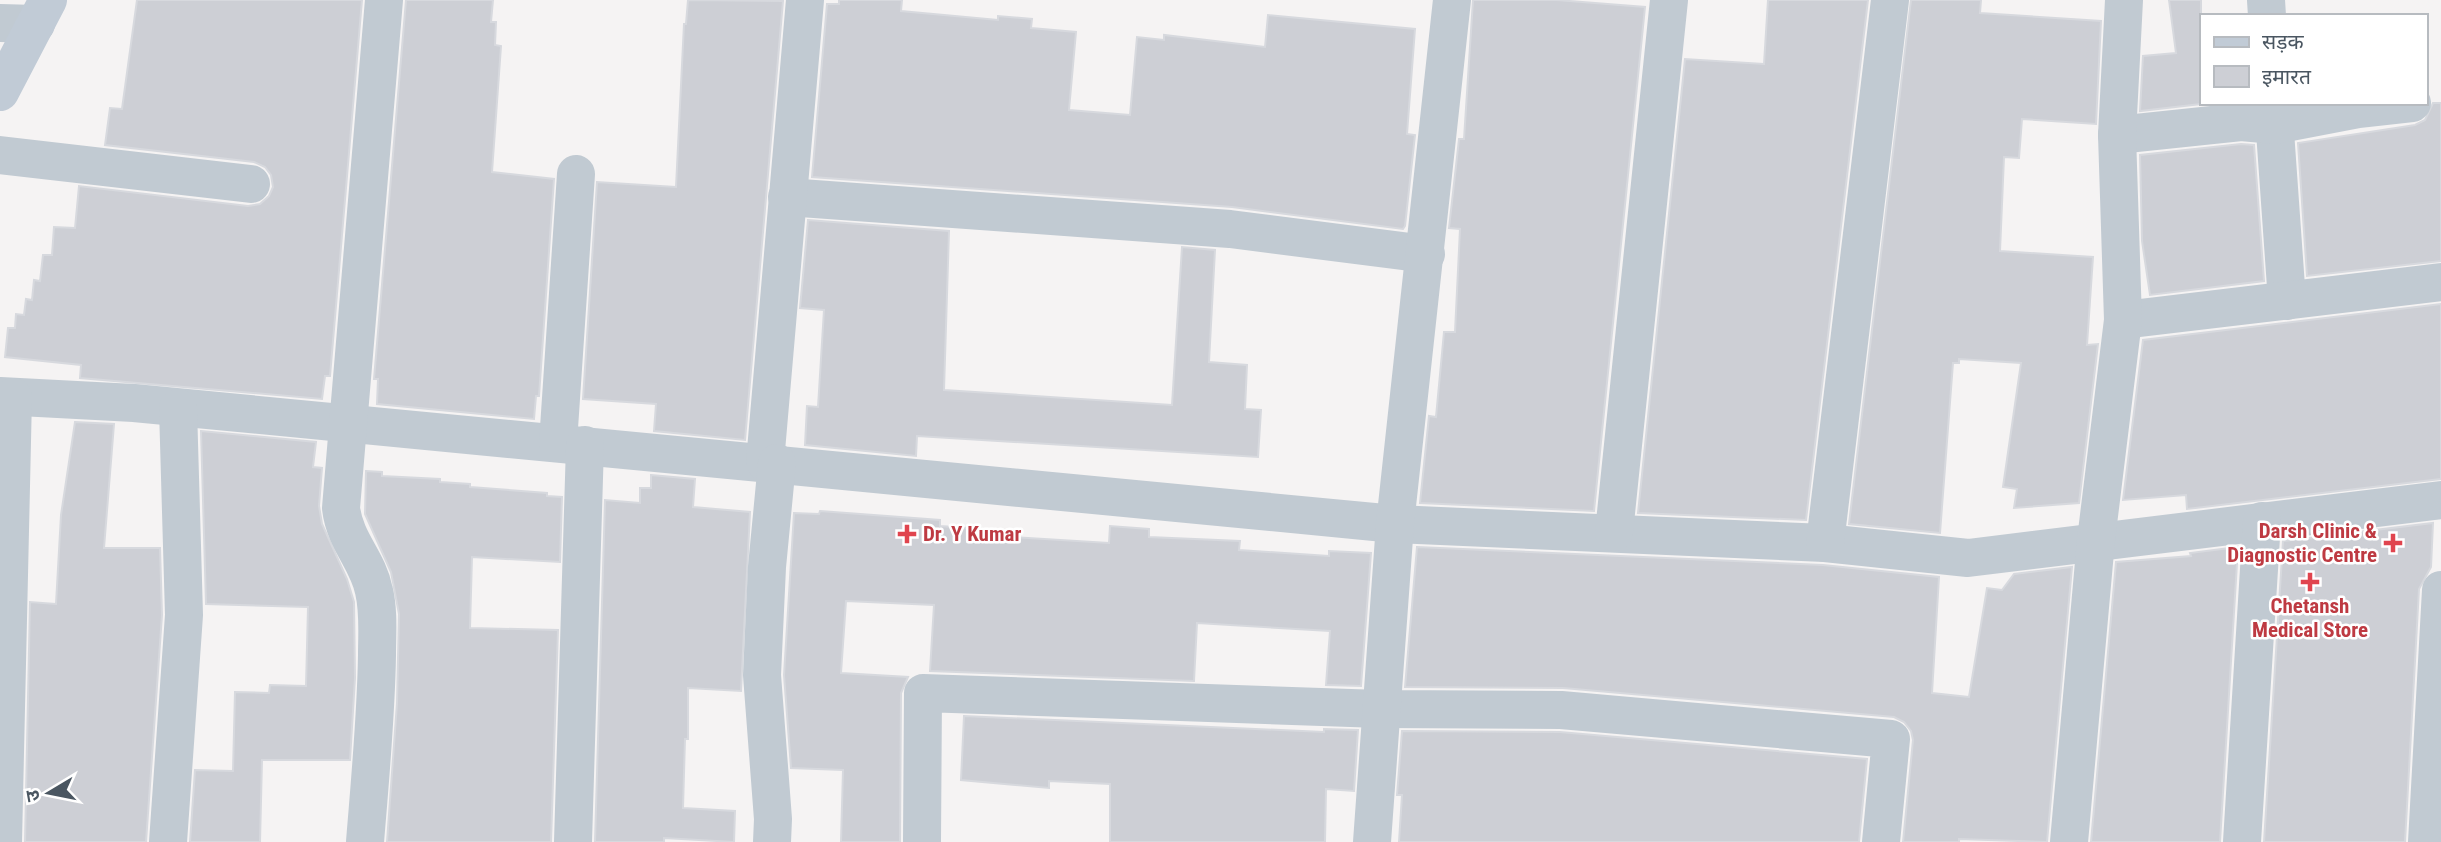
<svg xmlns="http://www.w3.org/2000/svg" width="2441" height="842" font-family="'Roboto Condensed','Noto Sans Devanagari',sans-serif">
<rect width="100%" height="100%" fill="#f5f3f3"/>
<!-- building -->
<g fill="#cdcfd5" stroke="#d7d9de" stroke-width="2">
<polygon points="137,0 362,0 330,376 325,376 322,399 80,378 81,365 5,357 8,328 15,328 16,314 24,315 26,299 32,300 34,280 40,281 43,255 52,255 54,227 75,228 79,186 248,206 260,204 269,196 273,187 271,175 265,167 254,162 105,145 110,108 122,109"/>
<polygon points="406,0 493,0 491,22 496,22 495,45 501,46 492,172 554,179 539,396 536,396 534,419 377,404 378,379 374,379"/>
<polygon points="688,0 783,1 745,440 654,431 656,404 583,399 597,182 676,187 684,24 686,24"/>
<polygon points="839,0 902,0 901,11 998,20 998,16 1032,19 1031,28 1076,32 1069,110 1130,115 1137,37 1164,40 1164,35 1265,47 1268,15 1415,29 1407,134 1415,135 1405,226 1403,229 1232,207 812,177 827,4 839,4"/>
<polygon points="1473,0 1557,0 1645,7 1594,511 1420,503 1429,416 1436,417 1444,332 1455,332 1460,229 1449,228 1459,139 1464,139"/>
<polygon points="1768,0 1868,0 1806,520 1638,513 1685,59 1764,64"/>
<polygon points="1911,0 1981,0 1980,13 2101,21 2096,124 2022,119 2019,158 2004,157 2000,251 2093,257 2087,345 2098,344 2079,503 2014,508 2017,489 2003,487 2021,363 1959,359 1959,363 1953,363 1940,533 1849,524"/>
<polygon points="2169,0 2201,0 2201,103 2210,103 2140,111 2143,56 2176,53"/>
<polygon points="2433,103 2441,103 2441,261 2307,276 2298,143 2415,125 2425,120"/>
<polygon points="2241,144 2254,145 2264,281 2150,295 2142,241 2140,155"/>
<polygon points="808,220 949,231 944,390 1172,405 1182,247 1215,250 1209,362 1247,365 1245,409 1261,410 1258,457 917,436 916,456 805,445 807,406 818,407 824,310 800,308"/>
<polygon points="2441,304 2441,479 2187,509 2186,495 2123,500 2143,340"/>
<polygon points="75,422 114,424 104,548 160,548 162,615 146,842 25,842 30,602 56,604 61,515"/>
<polygon points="201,431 316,442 313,467 322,468 319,506 322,524 347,579 354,602 355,678 350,760 262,760 260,842 190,842 195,770 233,771 235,692 269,693 270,685 306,686 308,607 206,604"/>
<polygon points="366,471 382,472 382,476 440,479 440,482 470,484 470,487 547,493 547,496 562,497 560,562 472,557 470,628 558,630 551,842 387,842 397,703 399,614 391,572 365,514"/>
<polygon points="651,475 695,479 693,507 750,512 741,691 688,688 688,739 685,739 683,808 735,811 734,842 664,838 664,842 595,842 605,500 640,503 640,488 651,488"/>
<polygon points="820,511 940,520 940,526 983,529 982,535 1109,543 1110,526 1149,529 1149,537 1240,541 1239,550 1329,556 1329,551 1371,553 1361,686 1326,685 1330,631 1197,623 1194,681 930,671 934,605 846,601 841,673 908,677 901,693 900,842 841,842 843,770 791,768 784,675 794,513 819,514"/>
<polygon points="2433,523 2431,567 2419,589 2405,842 2264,842 2283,541"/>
<polygon points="1417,547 1823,565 1939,577 1932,693 1969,697 1987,588 2002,590 2014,574 2072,567 2047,842 1959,839 1959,842 1903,842 1913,740 1911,731 1904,722 1894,717 1563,688 1405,687"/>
<polygon points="2238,547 2220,842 2091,842 2116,562 2191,556 2190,553"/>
<polygon points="964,716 1324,732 1324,729 1358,730 1354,791 1326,789 1325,842 1110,842 1110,784 1049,781 1049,788 961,780"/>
<polygon points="1402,731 1560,732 1867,759 1859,842 1399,842 1402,795 1397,795"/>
</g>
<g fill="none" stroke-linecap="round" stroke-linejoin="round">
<!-- street -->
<g stroke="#c1cad2" stroke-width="38">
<polyline points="2266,0 2267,16"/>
<polyline points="0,23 36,24"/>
<polyline points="2273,103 2287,301"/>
<polyline points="2117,135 2241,122 2275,125 2358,109 2412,103"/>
<polyline points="0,155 251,184"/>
<polyline points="787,197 1230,229 1426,254"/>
<polyline points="2123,320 2441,282"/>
<polyline points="0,396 134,403 1395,524 1825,543 1968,558 2441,500"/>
<polyline points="558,443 576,174"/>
<polyline points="765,462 805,0"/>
<polyline points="1614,532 1669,0"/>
<polyline points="1825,543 1890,0"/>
<polyline points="3,842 13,397"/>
<polyline points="168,842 184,615 178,408"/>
<path d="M 365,842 C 370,780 376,718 377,655 C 377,634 379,612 374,591 C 368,560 345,542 341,508 L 384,0"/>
<polyline points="573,842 585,445"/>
<polyline points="772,842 773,819 762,675 767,567 777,463"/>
<polyline points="922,842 923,693 1380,709 1561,710 1891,739 1881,842"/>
<polyline points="1372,842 1395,524 1452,0"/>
<polyline points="2069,842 2096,540 2123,320 2117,135 2124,0"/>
<polyline points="2242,842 2262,521"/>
<polyline points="2427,842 2441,590"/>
</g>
<!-- secondary -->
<polyline stroke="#c1cbd6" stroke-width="38" points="0,92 48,0"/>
</g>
<!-- markers -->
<g fill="#e0444e" stroke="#fff" stroke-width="2.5">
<path d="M903.5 523.5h7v7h7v7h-7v7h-7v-7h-7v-7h7z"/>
<path d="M2389.5 532.5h7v7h7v7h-7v7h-7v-7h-7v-7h7z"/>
<path d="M2306.5 571.5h7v7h7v7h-7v7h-7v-7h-7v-7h7z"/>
</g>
<g text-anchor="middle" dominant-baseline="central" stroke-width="5" stroke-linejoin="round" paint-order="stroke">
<!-- health labels -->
<g font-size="21" font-weight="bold" fill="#be3a42" stroke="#fff" text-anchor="end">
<text x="2377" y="531">Darsh Clinic &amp;<tspan x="2377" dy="24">Diagnostic Centre</tspan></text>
<text x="923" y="534" text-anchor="start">Dr. Y Kumar</text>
<text x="2310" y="606" text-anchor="middle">Chetansh<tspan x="2310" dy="24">Medical Store</tspan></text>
</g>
</g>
<!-- legend -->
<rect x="2200" y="14" width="228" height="91" fill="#ffffff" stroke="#b7bbc0" stroke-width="2"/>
<rect x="2214" y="37" width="35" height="10" fill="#c1cbd6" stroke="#b7bbc0" stroke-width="2"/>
<text x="2262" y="49" font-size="21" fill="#4a5661">सड़क</text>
<rect x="2214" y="66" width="35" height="21" fill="#cdcfd5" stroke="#b7bbc0" stroke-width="2"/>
<text x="2262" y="84" font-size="21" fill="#4a5661">इमारत</text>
<!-- north arrow -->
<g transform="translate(49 793) rotate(260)" stroke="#ffffff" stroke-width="5" paint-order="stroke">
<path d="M0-5L12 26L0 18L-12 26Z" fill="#4a5661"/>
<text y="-10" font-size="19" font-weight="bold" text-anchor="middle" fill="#4a5661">उ</text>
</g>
</svg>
